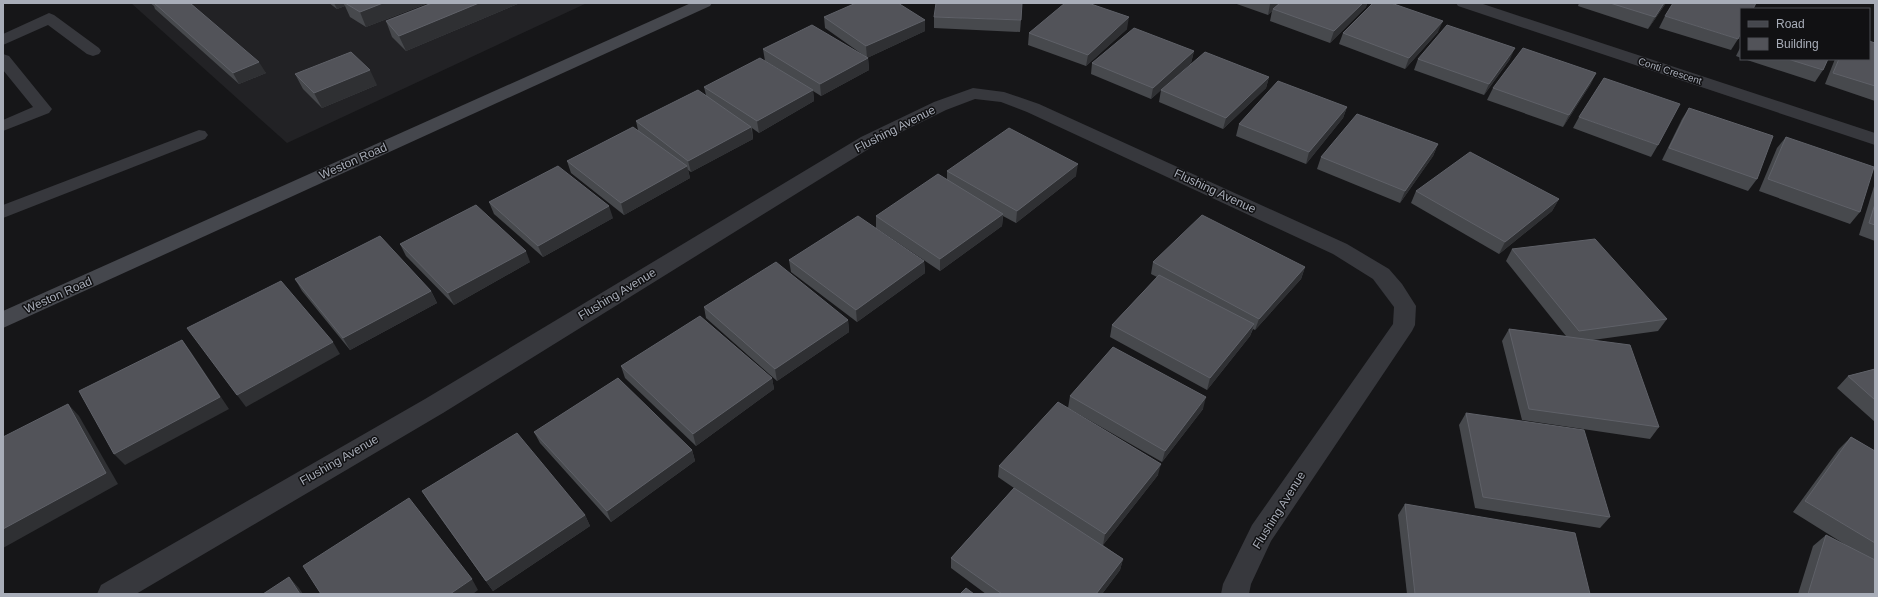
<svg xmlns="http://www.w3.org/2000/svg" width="1878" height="597" font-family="Helvetica,sans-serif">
<rect width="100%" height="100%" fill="#161618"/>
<!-- built -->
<polygon fill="#222225" points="131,3 587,3 287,143"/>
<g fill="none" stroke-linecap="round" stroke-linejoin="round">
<!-- service -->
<g fill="#37383d" fill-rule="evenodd">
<polygon points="49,13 54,15 99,48 101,51 99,54 93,56 87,54 48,25 3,45 3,34"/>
<polygon points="3,54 9,56 52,109 49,113 3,131 3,120 33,107 3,70"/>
<polygon points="199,130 205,131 208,135 205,139 3,218 3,205"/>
</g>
<!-- minor -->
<g fill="#37383d" fill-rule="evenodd">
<polygon points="1456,3 1480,3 1875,133 1875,145 1458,6"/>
<polygon points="973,88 1004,92 1039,104 1347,244 1389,269 1402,284 1416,306 1415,325 1412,331 1271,541 1251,584 1249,594 1221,594 1223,584 1252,525 1393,324 1394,307 1373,279 1333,254 1027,112 1001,102 975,99 946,110 875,145 443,413 136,594 97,594 101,585 425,399 861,137 934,102"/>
</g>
<!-- secondary -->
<polygon fill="#45474d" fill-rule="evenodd" points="691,3 712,3 710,6 3,328 3,311"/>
</g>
<!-- wall -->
<g fill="#47494d">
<polygon points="150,3 190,3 266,73 239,84 155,9 154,6"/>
<polygon points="329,3 428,3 366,27 350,17 345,6 337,9"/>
<polygon points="432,3 520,3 406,51 392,37 386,21"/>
<polygon points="1234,3 1367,3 1366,7 1330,43 1270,21 1272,11 1268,15"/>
<polygon points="1579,3 1666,3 1648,29 1578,6"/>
<polygon points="1665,16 1738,39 1731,50 1659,28"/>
<polygon points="824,17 925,31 867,58 868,58 869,70 821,96 813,91 814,101 759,133 752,128 753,139 691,172 688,170 690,178 624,215 571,173 567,161 638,130 636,121 706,95 704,87 780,70 765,61 763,49 866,57 825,28"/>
<polygon points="934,17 1021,20 1020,32 934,28"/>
<polygon points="1127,29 1086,66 1028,45 1029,33"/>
<polygon points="1438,32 1405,69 1339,44 1343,33"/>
<polygon points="1875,43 1875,101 1825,84 1835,59 1869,59"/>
<polygon points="1741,46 1741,58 1736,56"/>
<polygon points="1194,51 1191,63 1162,89 1269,77 1266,88 1223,129 1159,102 1161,90 1151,99 1091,74 1092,63"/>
<polygon points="1418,59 1510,59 1484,95 1414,70"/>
<polygon points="1744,59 1828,59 1823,70 1815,82"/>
<polygon points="1596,73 1590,85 1563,127 1487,100 1493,88"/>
<polygon points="295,74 377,85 322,108 303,89"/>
<polygon points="1347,107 1343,118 1306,164 1236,136 1239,124"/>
<polygon points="1689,108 1757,179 1748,191 1662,160 1682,119"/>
<polygon points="1579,117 1658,145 1651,157 1573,128"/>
<polygon points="1786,137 1860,212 1850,224 1759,191 1777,148"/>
<polygon points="1438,144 1433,156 1400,203 1317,169 1321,157"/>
<polygon points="947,171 1076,176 1016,223 1003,216 1002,226 940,271 876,228 876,216 947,180"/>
<polygon points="1875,183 1875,241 1859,235"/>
<polygon points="1416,191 1559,199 1552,211 1499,254 1411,203"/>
<polygon points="489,202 613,218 543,257 494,214"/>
<polygon points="400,244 530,262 454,305 406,256"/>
<polygon points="1512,249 1667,319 1658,331 1593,340 1659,427 1650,439 1522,420 1502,341 1509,329 1566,336 1506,261"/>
<polygon points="789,260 924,261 925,273 857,322 791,272"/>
<polygon points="1153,262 1305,267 1301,279 1255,330 1253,329 1250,336 1207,390 1110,337 1112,325 1157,277 1151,274"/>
<polygon points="295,279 431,291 437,303 350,350 302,291"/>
<polygon points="704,307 848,320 849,332 777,381 706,318"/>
<polygon points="621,366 772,378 774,389 696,446 625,378"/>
<polygon points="1875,369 1875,422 1837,388 1848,376"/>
<polygon points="1070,396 1203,409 1162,462 1068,408"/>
<polygon points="1466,413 1610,517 1600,528 1475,508 1459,425"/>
<polygon points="534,432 692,450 695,461 611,522 540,443"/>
<polygon points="1851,437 1875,451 1875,594 1798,594 1813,546 1826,535 1849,547 1793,512 1839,449"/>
<polygon points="999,466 1158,475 1103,545 1123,559 1120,570 1102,594 986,594 951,568 951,558 1014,488 998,477"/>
<polygon points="422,491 585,515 590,526 493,591 429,502"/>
<polygon points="1405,504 1590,594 1407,594 1398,515"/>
</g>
<!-- shaded-wall -->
<g fill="#2f3033">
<polygon points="334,3 343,3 345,6 337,9"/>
<polygon points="383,3 428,3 366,27 360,12"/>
<polygon points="479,3 520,3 406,51 399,36"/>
<polygon points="1271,3 1280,3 1273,9 1272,11 1268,15 1270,4"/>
<polygon points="1363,3 1367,3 1366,7 1330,43 1334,31"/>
<polygon points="1664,3 1666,3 1648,29 1655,17"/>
<polygon points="1129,17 1127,29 1086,66 1088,55"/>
<polygon points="925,20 925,31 867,58 866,46"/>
<polygon points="1443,21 1438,32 1405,69 1409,58"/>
<polygon points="1515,48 1510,59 1484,95 1489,84"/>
<polygon points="1194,51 1191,63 1151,99 1153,88"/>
<polygon points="868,58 869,70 821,96 820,84"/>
<polygon points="259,62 266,73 239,84 233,73"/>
<polygon points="370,70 377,85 322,108 314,93"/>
<polygon points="1596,73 1590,85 1563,127 1569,115"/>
<polygon points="1269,77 1266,88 1223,129 1226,118"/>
<polygon points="813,90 814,101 759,133 757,121"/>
<polygon points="1347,107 1343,118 1306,164 1309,152"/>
<polygon points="751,127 753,139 691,172 688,161"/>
<polygon points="1438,144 1433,156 1400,203 1405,191"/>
<polygon points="1078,164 1076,176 1016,223 1017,211"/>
<polygon points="687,166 690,178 624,215 621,203"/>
<polygon points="1559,199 1552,211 1499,254 1505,242"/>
<polygon points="609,206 613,218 543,257 538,246"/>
<polygon points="1003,214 1002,226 940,271 940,259"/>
<polygon points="526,251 530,262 454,305 448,293"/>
<polygon points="924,261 925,273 857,322 856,310"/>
<polygon points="1305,267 1301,279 1255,330 1259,319"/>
<polygon points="431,291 437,303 350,350 343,338"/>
<polygon points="848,320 849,332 777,381 775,369"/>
<polygon points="1254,324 1250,336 1207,390 1210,378"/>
<polygon points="182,340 191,352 229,409 125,465 114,454"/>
<polygon points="333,342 340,354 246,407 237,395"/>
<polygon points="772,378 774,389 696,446 693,434"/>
<polygon points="1206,397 1203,409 1162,462 1165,451"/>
<polygon points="68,404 79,416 118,484 3,548 3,529"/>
<polygon points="692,450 695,461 611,522 607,511"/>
<polygon points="1161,464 1158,475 1103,545 1105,534"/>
<polygon points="585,515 590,526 493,591 486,581"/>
<polygon points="1123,559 1120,570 1102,594 1096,594"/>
<polygon points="289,577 299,588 303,594 300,594"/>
<polygon points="472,579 478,590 473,594 450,594"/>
</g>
<!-- building -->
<g fill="#525359" stroke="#5f6168">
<polygon points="154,3 190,3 259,62 233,73"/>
<polygon points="345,3 383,3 360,12"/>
<polygon points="432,3 479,3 399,36 386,21"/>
<polygon points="856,3 898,3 925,20 866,46 824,17"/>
<polygon points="936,3 1022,3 1021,20 934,17"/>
<polygon points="1065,3 1088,3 1129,17 1088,55 1029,33"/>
<polygon points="1280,3 1363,3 1334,31 1273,9"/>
<polygon points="1373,3 1391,3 1443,21 1409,58 1343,33"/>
<polygon points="1610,3 1664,3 1655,17"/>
<polygon points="1673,3 1756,3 1753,9 1741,9 1741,33 1738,39 1665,16"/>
<polygon points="812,25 868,58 820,84 763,49"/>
<polygon points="1447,25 1515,48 1489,84 1418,59"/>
<polygon points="1134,28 1194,51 1153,88 1092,63"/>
<polygon points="1869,41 1875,43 1875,86 1833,73 1839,59 1869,59"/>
<polygon points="1523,48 1596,73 1569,115 1493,88"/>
<polygon points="351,52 370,70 314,93 295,74"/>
<polygon points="1205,52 1269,77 1226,118 1161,90"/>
<polygon points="760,58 813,90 757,121 704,87"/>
<polygon points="1788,59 1828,59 1823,70"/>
<polygon points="1604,78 1680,104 1658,145 1579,117"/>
<polygon points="1278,81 1347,107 1309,152 1239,124"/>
<polygon points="698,90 751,127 688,161 636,121"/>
<polygon points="1689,108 1773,136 1757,179 1669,148"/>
<polygon points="1357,114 1438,144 1405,191 1321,157"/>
<polygon points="633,127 687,166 621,203 567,161"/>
<polygon points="1009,128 1078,164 1017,211 947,171"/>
<polygon points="1786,137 1874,167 1860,212 1768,179"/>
<polygon points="1470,152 1559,199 1505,242 1416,191"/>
<polygon points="558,166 609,206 538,246 489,202"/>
<polygon points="938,174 1003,214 940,259 876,216"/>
<polygon points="1875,204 1875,225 1869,223"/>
<polygon points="476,205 526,251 448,293 400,244"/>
<polygon points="1202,215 1305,267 1259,319 1153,262"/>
<polygon points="858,216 924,261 856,310 789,260"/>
<polygon points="380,236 431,291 343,338 295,279"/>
<polygon points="1595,239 1667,319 1579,331 1512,249"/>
<polygon points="776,262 848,320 775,369 704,307"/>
<polygon points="1159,275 1254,324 1210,378 1112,325"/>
<polygon points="281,281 333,342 237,395 187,328"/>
<polygon points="700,316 772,378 693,434 621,366"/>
<polygon points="1509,329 1630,345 1659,427 1529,409"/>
<polygon points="182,340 220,397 114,454 79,391"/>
<polygon points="1113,347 1206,397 1165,451 1070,396"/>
<polygon points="1875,369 1875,400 1848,376"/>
<polygon points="618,378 692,450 607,511 534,432"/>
<polygon points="1058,402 1161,464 1105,534 999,466"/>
<polygon points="68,404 106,473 3,529 3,437"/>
<polygon points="1466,413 1584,430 1610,517 1483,497"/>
<polygon points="517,433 585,515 486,581 422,491"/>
<polygon points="1851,437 1875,451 1875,543 1805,501"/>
<polygon points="1014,488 1123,559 1096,594 1002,594 951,558"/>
<polygon points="409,498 472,579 450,594 321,594 303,566"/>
<polygon points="1405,504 1575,533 1590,594 1415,594"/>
<polygon points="1826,535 1875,560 1875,594 1808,594"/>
<polygon points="289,577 300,594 263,594"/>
<polygon points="966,588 974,594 960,594"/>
</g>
<g text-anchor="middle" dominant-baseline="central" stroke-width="3" stroke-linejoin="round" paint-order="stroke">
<!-- far-street labels -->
<g font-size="10" fill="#a8adb8" stroke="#111113">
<text transform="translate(1670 71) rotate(18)">Conti Crescent</text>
</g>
<!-- street labels -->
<g font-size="12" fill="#a8adb8" stroke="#111113">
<text transform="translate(895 129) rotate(-27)">Flushing Avenue</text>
<text transform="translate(353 161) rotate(-24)">Weston Road</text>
<text transform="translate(1215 191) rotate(25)">Flushing Avenue</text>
<text transform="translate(617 294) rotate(-31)">Flushing Avenue</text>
<text transform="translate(58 295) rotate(-24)">Weston Road</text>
<text transform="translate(339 460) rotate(-30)">Flushing Avenue</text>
<text transform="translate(1279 510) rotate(-58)">Flushing Avenue</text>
</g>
</g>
<!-- border -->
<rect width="1878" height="597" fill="none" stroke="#a8adb8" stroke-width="8"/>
<!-- legend -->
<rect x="1740" y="8" width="130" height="52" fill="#111113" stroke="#4d4f55"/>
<rect x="1748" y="21" width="20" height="6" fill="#45474d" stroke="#4d4f55"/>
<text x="1776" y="28" font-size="12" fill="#a8adb8">Road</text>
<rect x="1748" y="38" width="20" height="12" fill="#525359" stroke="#4d4f55"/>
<text x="1776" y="48" font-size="12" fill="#a8adb8">Building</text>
</svg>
